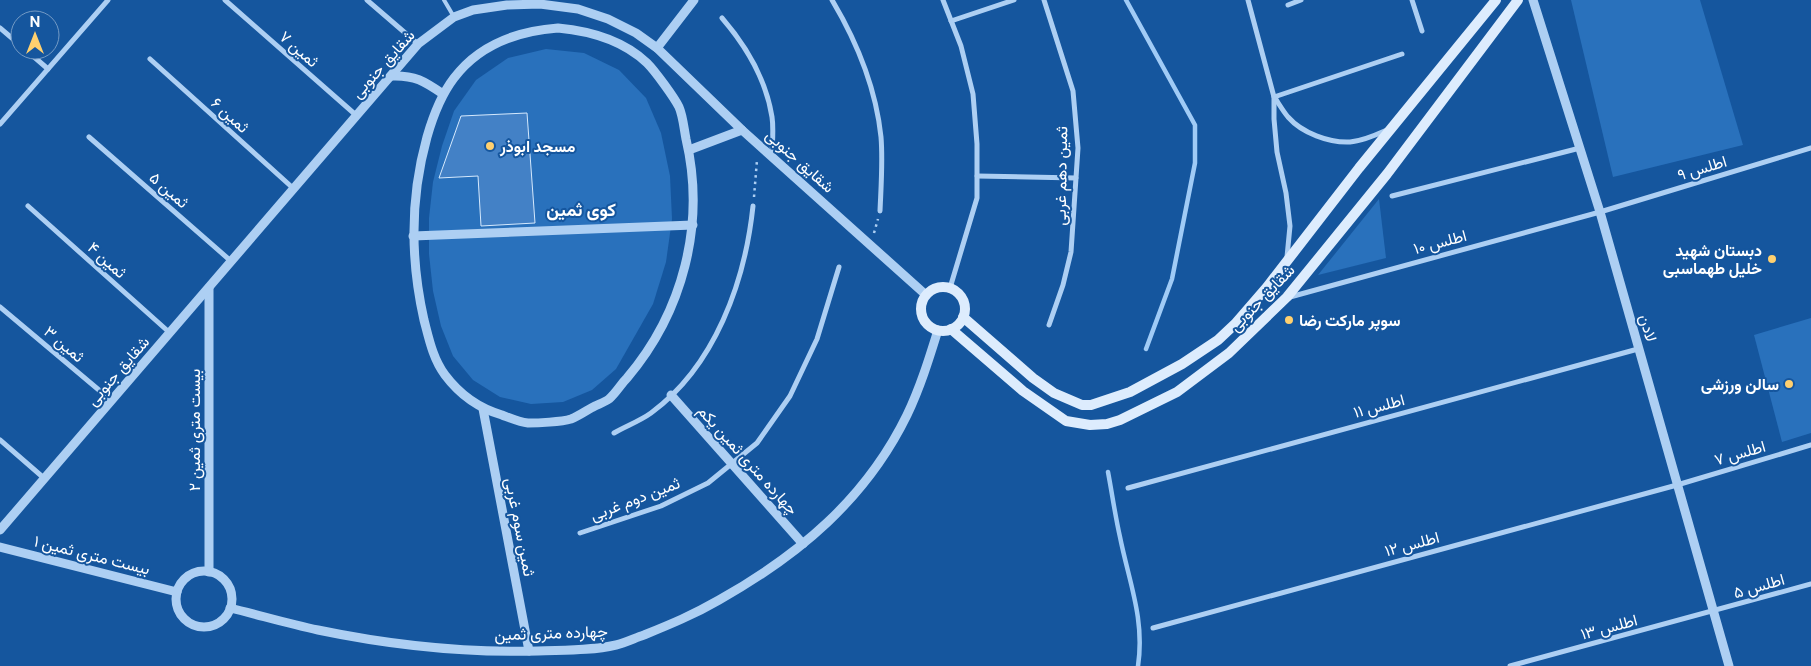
<svg xmlns="http://www.w3.org/2000/svg" width="1811" height="666" font-family="'Public Sans',Vazirmatn,sans-serif">
<rect width="100%" height="100%" fill="#15569e"/>
<!-- green -->
<g fill="#2971bc">
<polygon points="1571,0 1700,0 1743,145 1613,177"/>
<polygon points="546,49 584,53 619,70 646,98 661,133 670,176 672,219 666,262 653,304 616,369 592,390 563,402 531,404 500,397 473,380 453,356 441,326 433,291 429,254 429,218 433,182 442,146 454,111 476,80 508,58"/>
<polygon points="1379,199 1386,258 1318,275"/>
<polygon points="1811,318 1811,433 1782,442 1754,335"/>
</g>
<g fill="none" stroke-linecap="round" stroke-linejoin="round">
<!-- stream -->
<g stroke="#a0cbf6" stroke-width="4.5">
<polyline points="1126,0 1195,125 1195,163 1172,279 1146,349"/>
<path d="M 1108,472 C 1112,493 1115,515 1120,537 C 1129,582 1145,619 1138,666"/>
</g>
</g>
<!-- building -->
<polygon fill="#4381c6" stroke="#d5e9fd" points="527,113 535,223 481,226 478,176 439,178 461,116"/>
<g fill="none" stroke-linecap="round" stroke-linejoin="round">
<!-- path -->
<g stroke="#adcff3" stroke-width="2.5" stroke-dasharray="2.5 4" stroke-linecap="butt">
<polyline points="754,197 757,160"/>
<polyline points="874,233 878,219"/>
</g>
<!-- service -->
<polyline stroke="#adcff3" stroke-width="4" points="444,0 454,17"/>
<!-- minor -->
<g stroke="#adcff3" stroke-width="5">
<polyline points="225,0 357,116"/>
<polyline points="367,0 418,44"/>
<path d="M 832,0 C 857,42 876,89 881,137 C 883,161 881,187 880,211"/>
<polyline points="943,0 961,46 973,94 977,144 977,198 950,288"/>
<polyline points="1044,0 1073,91 1078,148 1071,252 1063,285 1049,325"/>
<polyline points="1248,0 1274,97 1274,119 1277,152 1286,193 1290,226 1287,257"/>
<polyline points="1412,0 1422,31"/>
<polyline points="1288,5 1301,0"/>
<path d="M 722,18 C 747,47 766,79 772,117 C 774,130 772,144 772,156"/>
<polyline points="951,21 1014,0"/>
<polyline points="0,28 20,45"/>
<polyline points="26,50 48,69"/>
<polyline points="150,59 294,189"/>
<polyline points="1274,97 1402,54"/>
<path d="M 1275,98 C 1279,104 1283,111 1288,117 C 1302,133 1329,143 1350,142 C 1363,141 1376,135 1387,130"/>
<polyline points="0,124 108,0"/>
<polyline points="89,137 232,262"/>
<polyline points="977,176 1076,178"/>
<polyline points="1392,196 1580,148"/>
<polyline points="28,206 170,333"/>
<polyline points="1290,297 1600,212 1811,148"/>
<polyline points="0,307 112,401"/>
<path d="M 614,433 C 626,426 640,421 651,413 C 715,366 745,282 753,206"/>
<polyline points="0,440 45,479"/>
<polyline points="1128,488 1638,349"/>
<polyline points="580,533 661,506 708,483 757,443 790,396 817,339 839,267"/>
<polyline points="1153,628 1677,485 1811,445"/>
<polyline points="1510,666 1811,584"/>
</g>
<!-- tertiary -->
<g stroke="#adcff3" stroke-width="9">
<polyline points="1533,0 1600,212 1729,666"/>
<path d="M 558,28 C 590,31 623,40 647,63 C 655,71 674,97 679,107 C 683,116 684,129 686,139 C 706,224 683,312 627,378 C 621,384 616,393 609,399 C 605,402 599,404 595,406 C 587,410 579,416 571,419 C 561,422 538,423 528,423 C 519,422 510,418 502,415 C 478,408 460,395 445,375 C 433,359 429,339 424,320 C 410,258 410,198 427,137 C 433,116 441,95 454,78 C 479,45 518,31 558,28 Z"/>
<polyline points="657,48 694,0"/>
<path d="M 391,76 C 415,75 424,81 443,94"/>
<polyline points="689,150 742,130"/>
<polyline points="413,236 693,225"/>
<polyline points="209,288 209,572"/>
<polyline points="671,395 803,544"/>
<polyline points="483,409 529,651"/>
<polyline points="0,530 418,44 454,17 473,10 507,5 540,4 578,9 608,19 636,33 657,48 742,130 926,295"/>
<polyline points="0,547 177,592"/>
<circle cx="204" cy="599" r="28"/>
<path d="M 230,608 C 259,615 289,624 318,630 C 390,645 465,653 538,651 C 563,650 591,651 616,645 C 625,643 635,638 644,635 C 671,624 693,615 719,600 C 799,555 866,499 907,415 C 920,388 929,359 938,330"/>
</g>
<!-- secondary -->
<g stroke="#ddecfd" stroke-width="10">
<circle cx="943" cy="309" r="22"/>
<polyline points="963,317 1033,378 1054,393 1082,405 1091,405 1130,392 1182,364 1218,340 1235,324 1267,287 1359,168 1496,0"/>
<polyline points="951,329 1023,391 1066,421 1090,425 1107,424 1120,420 1177,392 1229,353 1287,297 1387,174 1518,0"/>
</g>
</g>
<!-- markers -->
<g fill="#ffd06f" stroke="#15569e" stroke-width="2">
<circle cx="490" cy="146" r="5"/>
<circle cx="1772" cy="259" r="5"/>
<circle cx="1289" cy="320" r="5"/>
<circle cx="1789" cy="384" r="5"/>
</g>
<g text-anchor="middle" dominant-baseline="central" stroke-width="4" stroke-linejoin="round" paint-order="stroke">
<!-- street labels -->
<g font-size="16" fill="#fff" stroke="#15569e">
<text transform="translate(299 49) rotate(41)">ثمین ۷</text>
<text transform="translate(383 64) rotate(-48)">شقایق جنوبی</text>
<text transform="translate(230 115) rotate(42)">ثمین ۶</text>
<text transform="translate(800 161) rotate(42)">شقایق جنوبی</text>
<text transform="translate(1702 168) rotate(-17)">اطلس ۹</text>
<text transform="translate(1061 176) rotate(-89)">ثمین دهم غربی</text>
<text transform="translate(169 190) rotate(41)">ثمین ۵</text>
<text transform="translate(1440 242) rotate(-15)">اطلس ۱۰</text>
<text transform="translate(107 260) rotate(42)">ثمین ۴</text>
<text transform="translate(1262 298) rotate(-46)">شقایق جنوبی</text>
<text transform="translate(1648 328) rotate(74)">لادن</text>
<text transform="translate(64 344) rotate(40)">ثمین ۳</text>
<text transform="translate(118 371) rotate(-49)">شقایق جنوبی</text>
<text transform="translate(1379 406) rotate(-15)">اطلس ۱۱</text>
<text transform="translate(194 430) rotate(-90)">بیست متری ثمین ۲</text>
<text transform="translate(1740 453) rotate(-16)">اطلس ۷</text>
<text transform="translate(748 460) rotate(48)">چهارده متری ثمین یکم</text>
<text transform="translate(635 499) rotate(-21)">ثمین دوم غربی</text>
<text transform="translate(520 527) rotate(79)">ثمین سوم غربی</text>
<text transform="translate(1412 544) rotate(-15)">اطلس ۱۲</text>
<text transform="translate(92 555) rotate(14)">بیست متری ثمین ۱</text>
<text transform="translate(1759 586) rotate(-16)">اطلس ۵</text>
<text transform="translate(1609 627) rotate(-15)">اطلس ۱۳</text>
<text transform="translate(551 633) rotate(-2)">چهارده متری ثمین</text>
</g>
<!-- poi labels -->
<g font-size="16" font-weight="bold" fill="#fff" stroke="#15569e" text-anchor="start">
<text x="500" y="146">مسجد ابوذر</text>
<text x="1762" y="250" text-anchor="end">دبستان شهید<tspan x="1762" dy="18">خلیل طهماسبی</tspan></text>
<text x="1299" y="320">سوپر مارکت رضا</text>
<text x="1779" y="384" text-anchor="end">سالن ورزشی</text>
</g>
<!-- neighbourhood labels -->
<g font-size="18" font-weight="bold" fill="#fff" stroke="#15569e">
<text x="581" y="209">کوی ثمین</text>
</g>
</g>
<!-- north arrow -->
<g transform="translate(35 35)"><circle r="24" fill="#15569e" stroke="#739ac5"/>
<path d="M0-4L9 19L0 12L-9 19Z" fill="#ffd06f"/>
<text y="-8" font-size="14" font-weight="bold" text-anchor="middle" fill="#ffffff">N</text>
</g>
</svg>
